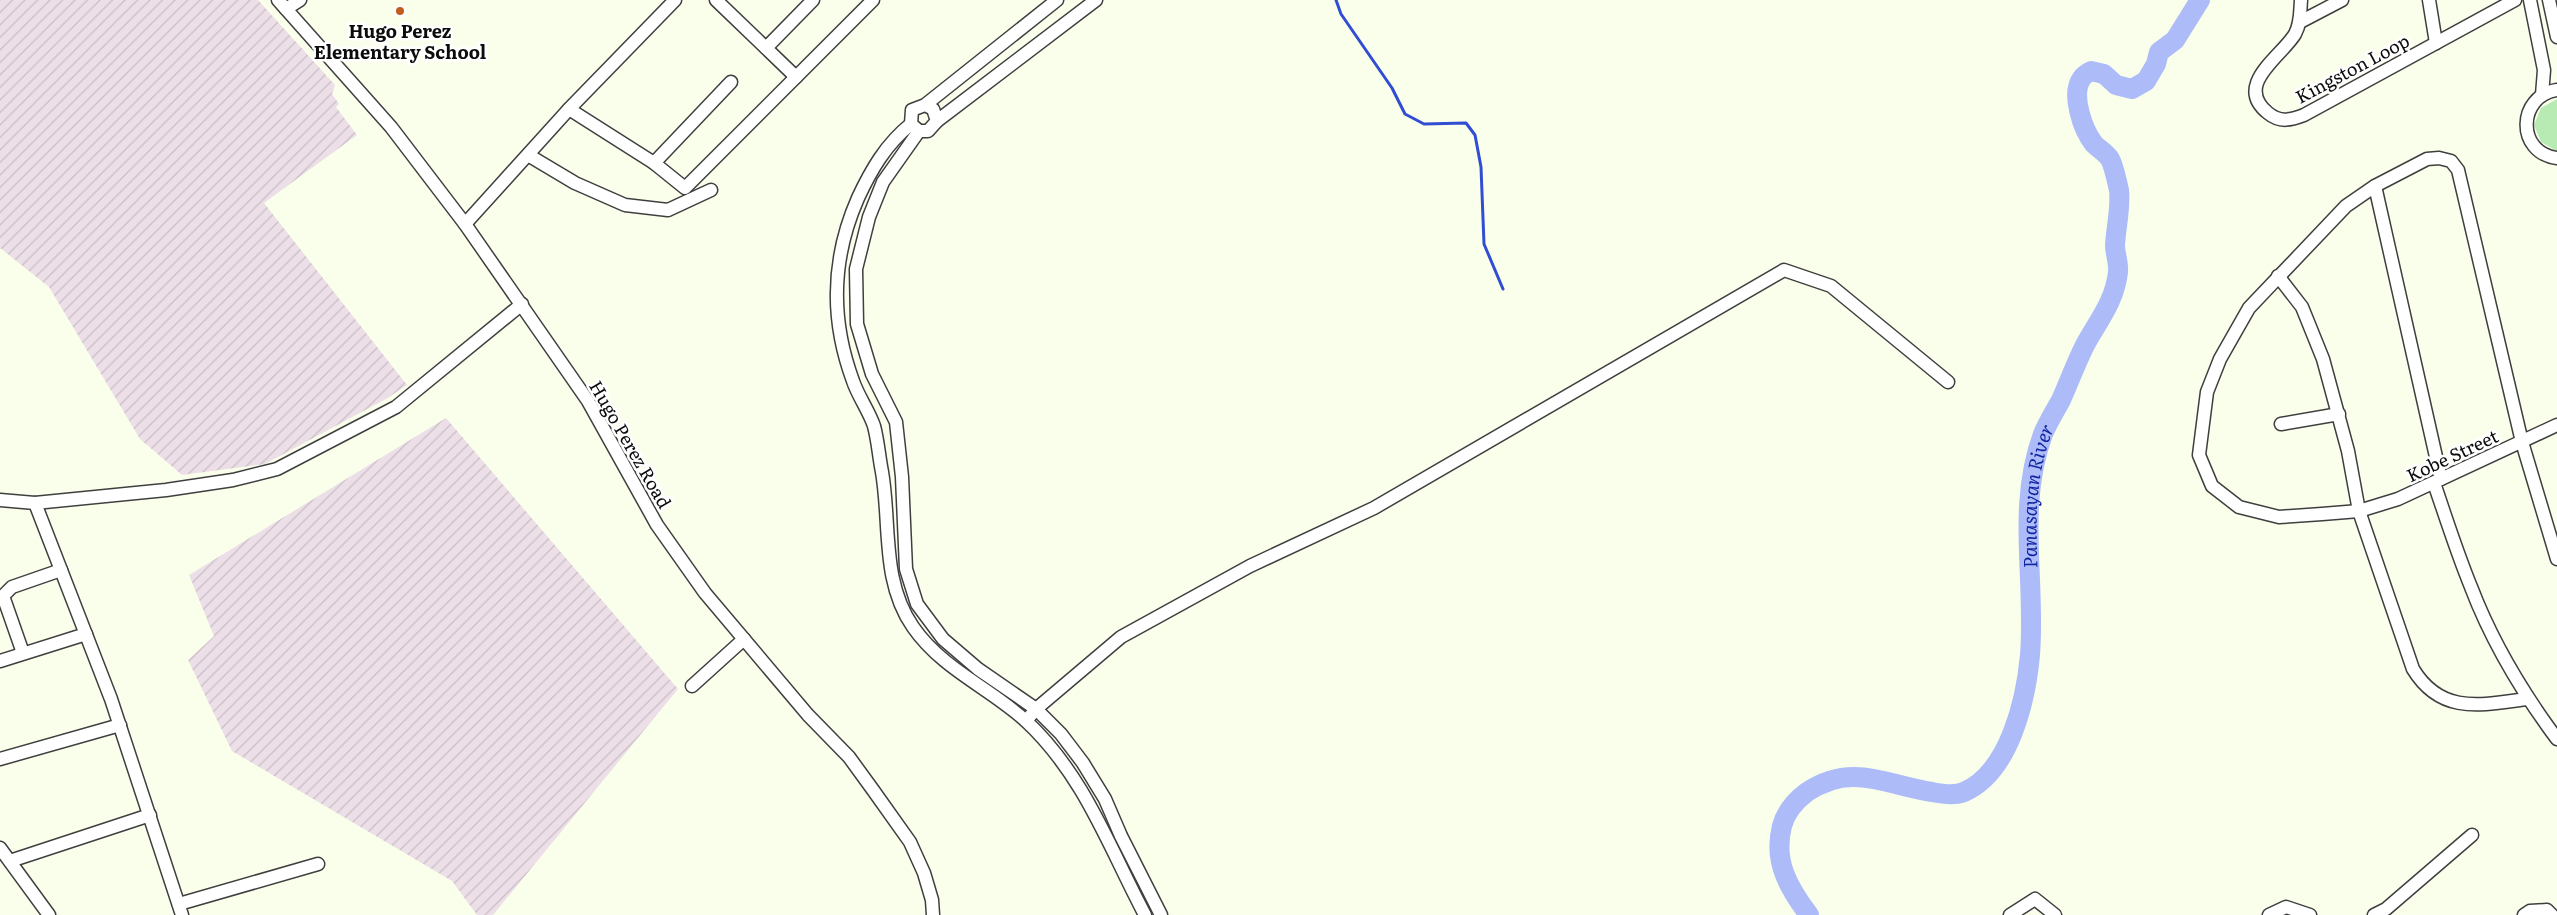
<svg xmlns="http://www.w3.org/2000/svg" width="2557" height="915" font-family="Literata,serif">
<defs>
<pattern id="industrial-furrows" width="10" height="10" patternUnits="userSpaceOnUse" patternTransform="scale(1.25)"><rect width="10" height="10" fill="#ecdfe8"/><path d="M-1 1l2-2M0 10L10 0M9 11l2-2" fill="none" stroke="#c9bec6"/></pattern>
</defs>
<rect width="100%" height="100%" fill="#faffeb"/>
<!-- industrial -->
<g fill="url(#industrial-furrows)">
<polygon points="0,0 258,0 335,85 332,94 339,104 336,107 357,135 264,203 407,385 386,399 265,464 182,475 140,439 49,287 0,248"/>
<polygon points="446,418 678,689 493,915 477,915 452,881 232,751 188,660 214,636 189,575"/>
</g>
<!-- grass -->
<polygon fill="#b8ebb3" points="2557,99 2557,151 2541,142 2534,125 2541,108"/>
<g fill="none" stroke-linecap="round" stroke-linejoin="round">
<!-- stream -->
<polyline stroke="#314dd3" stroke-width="3" points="1336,0 1341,14 1392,88 1405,114 1424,124 1466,123 1475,135 1481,167 1484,244 1503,289"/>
<!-- river -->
<path stroke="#adbcf9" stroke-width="20" id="s1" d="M 1809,915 C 1788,887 1773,861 1782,826 C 1786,811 1795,801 1807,792 C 1852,762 1885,785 1932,792 C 1942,794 1955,796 1964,792 C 2010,772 2026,699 2030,655 C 2036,580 2016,507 2043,434 C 2048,422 2055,411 2061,400 C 2069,382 2076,363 2085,345 C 2098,321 2115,301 2118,272 C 2119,263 2115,254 2115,245 C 2116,227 2121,208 2119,190 C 2117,182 2114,166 2110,159 C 2106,153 2099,149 2094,144 C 2083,130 2070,94 2082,78 C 2084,75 2088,73 2091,71 L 2104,74 L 2116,85 L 2132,89 L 2146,81 L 2156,64 L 2159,52 L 2175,40 L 2200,0"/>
<!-- minor casing -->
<g stroke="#3f3f3f" stroke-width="15">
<g id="minor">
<polyline points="278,0 391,127 465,224 588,401 657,525 705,593 808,715 849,757 873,790 910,842 924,873 932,900 933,915"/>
<polyline points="716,0 796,77"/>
<path d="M 2301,0 C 2300,12 2301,23 2295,34 C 2281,57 2233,85 2268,113 C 2280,123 2291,120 2304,115 L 2515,0"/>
<polyline points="2429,0 2436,43"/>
<polyline points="2530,0 2544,70 2542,95"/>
<polyline points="2549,0 2557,37"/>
<polyline points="286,9 300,0"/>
<polyline points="2300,22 2342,0"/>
<polyline points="766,48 813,0"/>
<path d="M 2557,90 C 2517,96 2516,153 2557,158"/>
<polyline points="925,105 933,109 937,121 928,131 919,131 911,124 912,110 925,105 1057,0"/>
<polyline points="569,109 654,163 685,188 873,0"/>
<polyline points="937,121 1096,0"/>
<path d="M 911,124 C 886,144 871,170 858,198 C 832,257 830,319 853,381 C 858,396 869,411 874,426 C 878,441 879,457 882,472 C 891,524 881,581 913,627 C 942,669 990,688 1026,721 C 1084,775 1109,847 1145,915"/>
<polyline points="919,131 883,182 869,217 856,269 857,324 872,374 896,422 902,477 906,569 917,604 943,639 978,669 1036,709 1061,734 1083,763 1105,799 1121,836 1161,915"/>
<polyline points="528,155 575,183 625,205 668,210 711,190"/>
<polyline points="654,163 731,82"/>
<polyline points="2375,186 2441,479"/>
<polyline points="465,224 569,109 675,0"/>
<path d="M 2278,276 L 2302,307 L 2323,359 L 2348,451 L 2359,511 L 2413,669 C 2441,715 2481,705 2527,699"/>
<polyline points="2281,424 2339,414"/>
<polyline points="2557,425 2398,499 2359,511 2322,514 2279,517 2239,507 2212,486 2199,455 2207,392 2220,359 2249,308 2346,206 2375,186 2427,159 2439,158 2451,161 2458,170 2522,442 2557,559"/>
<path d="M 2434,483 C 2446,518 2457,553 2471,587 C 2492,642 2522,692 2557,739"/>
<polyline points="0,500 35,503 166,490 233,480 277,469 396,407 522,304"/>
<polyline points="35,503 111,699 182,915"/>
<polyline points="23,653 3,596 12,587 61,570"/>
<polyline points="0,661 86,634"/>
<polyline points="692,686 744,639"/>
<polyline points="1026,721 1036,709 1121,637 1250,566 1374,508 1784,270 1831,286 1948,382"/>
<polyline points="0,759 120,725"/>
<polyline points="0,848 49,915"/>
<polyline points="10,861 150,815"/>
<polyline points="179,904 318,864"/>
<polyline points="2010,915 2035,899 2055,915"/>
<polyline points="2269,915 2286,907 2310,915"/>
<polyline points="2374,915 2386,909 2472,835"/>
<polyline points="2524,915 2530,911 2547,910 2552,915"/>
</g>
</g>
<!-- minor -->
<use href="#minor" stroke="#fff" stroke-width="12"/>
</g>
<!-- markers -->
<circle fill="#c25d1e" stroke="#fff" stroke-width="2" cx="400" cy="11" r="5"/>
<g text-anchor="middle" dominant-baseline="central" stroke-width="5" stroke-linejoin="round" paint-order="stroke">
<!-- poi labels -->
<g font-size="18" font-weight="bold" fill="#0c0c0c" stroke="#fff">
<text x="400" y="30">Hugo Perez<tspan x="400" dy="21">Elementary School</tspan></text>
</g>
<!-- street labels -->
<g font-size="18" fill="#0c0c0c" stroke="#fff">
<text transform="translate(2352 68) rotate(-28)">Kingston Loop</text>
<text transform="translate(631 444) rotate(60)">Hugo Perez Road</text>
<text transform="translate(2452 455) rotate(-25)">Kobe Street</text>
</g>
<!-- water labels -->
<g font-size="19" font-style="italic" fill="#1024a3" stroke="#fff">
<text stroke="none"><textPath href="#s1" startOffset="620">Panasayan River</textPath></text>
</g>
</g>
</svg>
